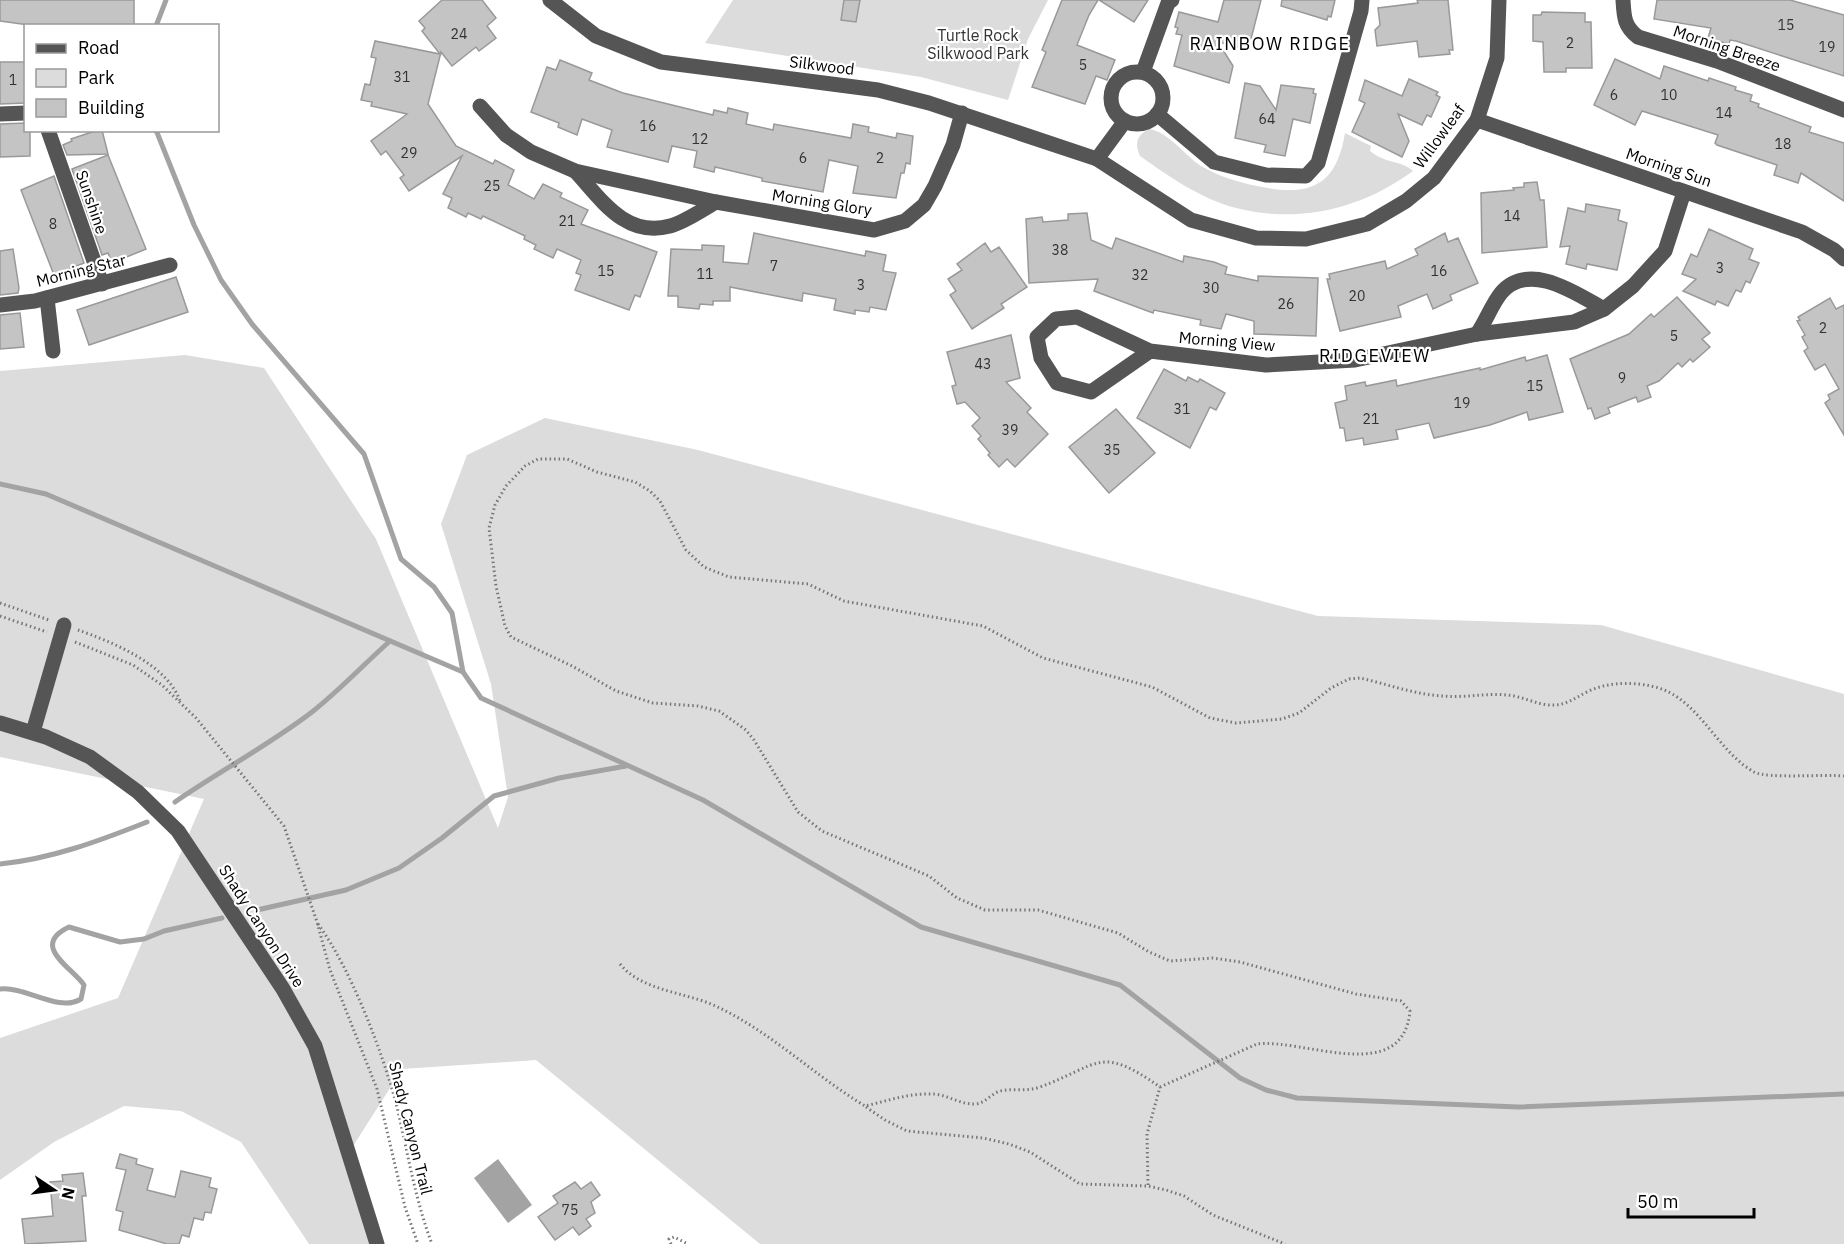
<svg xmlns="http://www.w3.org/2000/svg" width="1844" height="1244" font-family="'IBM Plex Sans',sans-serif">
<rect width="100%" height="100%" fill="#fff"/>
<!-- green -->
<g fill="#dcdcdc">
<polygon points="733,0 1048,0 1028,39 1008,100 921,77 705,43"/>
<path d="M 1149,129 C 1169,132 1184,155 1201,166 C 1218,176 1237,182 1257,186 C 1308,197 1336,188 1345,133 L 1371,146 L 1370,151 C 1386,164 1401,160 1413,171 C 1361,209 1299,224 1236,208 C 1201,199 1168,176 1140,156 C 1134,143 1137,135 1149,129 Z"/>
<polygon points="185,355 264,368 376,539 498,828 508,797 491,684 441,524 467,455 545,418 698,450 1318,616 1601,625 1844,694 1844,1244 760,1244 536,1060 402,1069 350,1151 378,1244 309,1244 241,1142 181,1111 124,1106 54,1142 0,1180 0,1038 118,998 204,799 0,757 0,371"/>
</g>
<!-- water -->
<polygon fill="#a3a3a3" points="498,1159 532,1205 508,1223 474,1178"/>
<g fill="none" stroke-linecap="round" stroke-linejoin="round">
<!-- stream -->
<g stroke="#a3a3a3" stroke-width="5">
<polyline points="156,26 166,0"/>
<polyline points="156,130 194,225 221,280 252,324 364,454 401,559 434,587 452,613 463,672 481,698 703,800 921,927 1120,985 1240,1078 1266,1090 1297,1098 1518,1107 1844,1094"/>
<polyline points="0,484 46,494 463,672"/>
<path d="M 175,802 C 220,771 269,745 312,712 C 340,690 364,664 390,641"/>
<path d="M 0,864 C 51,859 99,841 147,822"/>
<polyline points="257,910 346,890 399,868 442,838 494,796 559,778 626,766"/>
<path d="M 0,989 C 26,986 58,1013 81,999 L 84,985 C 73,968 29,946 69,927 L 120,942 L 144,939 L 164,931 L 222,918"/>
</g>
</g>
<!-- building -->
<g fill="#c4c4c4" stroke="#999" stroke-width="1.5">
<polygon points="0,0 134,0 134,26 36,26 0,21"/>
<polygon points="442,0 482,0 496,18 487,26 496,38 479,51 476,47 452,66 441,52 428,104 456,146 493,164 495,160 514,170 508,185 534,199 543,184 562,193 560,197 588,210 581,224 657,252 640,297 635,295 629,310 575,290 581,275 576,273 581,260 557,249 553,258 534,249 536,245 524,239 525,236 483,216 481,219 468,213 466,217 448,208 452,198 443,194 462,156 409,191 400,178 404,175 386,151 381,155 371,141 407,114 371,106 372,102 361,100 365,84 370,85 376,58 371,57 375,41 440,54 422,31 425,28 419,21"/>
<polygon points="844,0 860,0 856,22 841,20"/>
<polygon points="1062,0 1098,0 1089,15 1077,45 1115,60 1107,80 1096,76 1085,104 1032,87 1046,52 1042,50"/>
<polygon points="1099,0 1148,0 1134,22"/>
<polygon points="1224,0 1261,0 1251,39 1246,38 1242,48 1218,42 1233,66 1229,83 1174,66 1182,35 1176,34 1178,28 1175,27 1179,12 1218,22"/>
<polygon points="1282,0 1335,0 1331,17 1328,16 1327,20 1281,6"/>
<polygon points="1417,0 1448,0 1453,50 1449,50 1450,54 1419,57 1417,41 1377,46 1375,30 1380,25 1378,8 1418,3"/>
<polygon points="1657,0 1790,0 1844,15 1844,76 1736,41 1730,40 1729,44 1708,38 1711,28 1654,19"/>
<polygon points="1542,12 1585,13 1585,22 1591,22 1592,68 1566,68 1566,72 1544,72 1543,42 1533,41 1533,15 1541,15"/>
<polygon points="1615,59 1660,79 1664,66 1708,81 1709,78 1736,87 1735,90 1752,95 1750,101 1759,104 1758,107 1811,127 1809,132 1844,143 1844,201 1801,173 1798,183 1774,175 1777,165 1717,145 1715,143 1718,135 1642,111 1635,125 1594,105"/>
<polygon points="560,60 592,73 589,80 623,93 713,115 714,110 727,113 728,108 748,113 746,124 773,130 774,124 851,138 853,124 869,127 868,132 896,138 897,133 913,136 910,164 906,163 904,173 901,173 896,198 853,193 858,166 829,160 823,192 762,181 762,178 715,167 714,172 694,167 697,151 672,146 668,162 607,147 612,130 582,119 577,135 558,127 559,123 531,112 547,67 556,70"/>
<polygon points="0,62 26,62 26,103 0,104"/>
<polygon points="1409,79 1438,92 1436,95 1440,97 1431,117 1427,115 1422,125 1398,114 1409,141 1402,157 1352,132 1365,103 1359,100 1365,80 1402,96"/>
<polygon points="1245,83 1260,86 1276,110 1281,85 1314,89 1313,93 1316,94 1310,123 1293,119 1285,156 1264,152 1266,145 1235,138"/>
<polygon points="26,123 26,130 30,130 30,156 0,157 0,124"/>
<polygon points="98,130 102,130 108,154 67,155 63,145 72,141 71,139"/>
<polygon points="108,155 146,249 112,263 108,253 102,255 72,169"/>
<polygon points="54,176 84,263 54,275 21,190"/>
<polygon points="1537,182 1540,200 1544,200 1547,247 1482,253 1481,193 1514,190 1513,188 1524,187 1524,183"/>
<polygon points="1586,204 1620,210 1618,220 1627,223 1617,270 1587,264 1586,269 1566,264 1570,246 1560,247 1568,208 1585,212"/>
<polygon points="1087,213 1091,240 1112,249 1116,238 1183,262 1184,256 1214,262 1227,267 1225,274 1258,281 1258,276 1318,278 1316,336 1254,334 1254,321 1226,314 1221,329 1200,325 1201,320 1154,310 1153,313 1094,291 1098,279 1029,283 1026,219 1042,217 1043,222 1068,220 1068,214"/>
<polygon points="1709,229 1753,249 1749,259 1759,263 1750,283 1746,281 1741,292 1736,290 1728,306 1717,301 1715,305 1683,291 1696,279 1682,274 1691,254 1697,257"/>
<polygon points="754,233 865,256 866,251 886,255 883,271 896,273 886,310 870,307 869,312 855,310 855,314 834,310 836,299 803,293 802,301 730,287 730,301 713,301 713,305 700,304 699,309 678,307 678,296 668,296 671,249 702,250 702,245 724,246 723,262 748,264"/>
<polygon points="1445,233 1448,242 1458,238 1478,283 1450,295 1452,300 1433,309 1427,294 1398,306 1401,317 1340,331 1327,279 1330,279 1329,274 1385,261 1387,269 1418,255 1415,249"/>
<polygon points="985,243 991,252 999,247 1027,287 1001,304 1004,308 972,329 950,295 956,291 948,279 962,270 957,264"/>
<polygon points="13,249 19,288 18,293 0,295 0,251"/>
<polygon points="176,277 188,312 89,345 77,310"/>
<polygon points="1677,297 1710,333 1702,339 1710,347 1693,362 1690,359 1682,367 1678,363 1659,381 1647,386 1651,397 1638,402 1636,397 1608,408 1610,413 1595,419 1591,408 1588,409 1570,359 1629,334 1651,314 1654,317"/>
<polygon points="1830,298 1836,309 1844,305 1844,435 1825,403 1830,399 1828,395 1839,389 1825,364 1815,370 1804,351 1808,348 1802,337 1805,335 1797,321 1800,320 1798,317"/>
<polygon points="20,313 24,347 0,349 0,315"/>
<polygon points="1011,335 1020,378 1006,382 1031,408 1027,412 1048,434 1015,467 1007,459 999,467 988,455 990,453 978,439 981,436 972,426 980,418 965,402 957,404 952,386 956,385 947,352"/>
<polygon points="1547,355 1563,412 1529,420 1527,412 1490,425 1434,438 1429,423 1396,430 1398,439 1364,445 1363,438 1346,441 1344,428 1340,428 1335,403 1347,400 1345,386 1365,382 1366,386 1396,380 1397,386 1480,368 1480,370 1525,357 1526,361"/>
<polygon points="1164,369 1186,381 1188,377 1198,382 1200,379 1225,393 1216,410 1210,407 1190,448 1137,418"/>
<polygon points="1116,409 1155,453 1109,493 1069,447"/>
<polygon points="120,1154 137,1159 136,1164 153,1169 147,1190 175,1197 181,1171 211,1178 209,1187 217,1189 211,1213 205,1212 203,1220 194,1218 189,1237 182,1235 179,1244 167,1244 119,1230 123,1212 116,1210 126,1170 116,1168"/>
<polygon points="83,1173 86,1196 82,1196 86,1241 25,1244 22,1219 53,1216 50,1182 63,1181 62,1175"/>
<polygon points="575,1182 581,1189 591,1182 600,1195 591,1202 595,1213 586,1219 591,1226 579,1235 573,1227 555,1240 538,1217 558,1203 553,1196"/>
</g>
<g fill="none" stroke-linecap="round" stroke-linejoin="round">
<!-- path -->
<g stroke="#777" stroke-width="3" stroke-dasharray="1.5 3" stroke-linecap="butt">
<polyline points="0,603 49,620"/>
<polyline points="0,616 47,632"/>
<path d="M 78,630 C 112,642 167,664 180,701"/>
<polyline points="75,642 133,665 162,685 196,718 284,826 317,922 330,970 377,1089 405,1207 418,1244"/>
<path d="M 318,924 C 351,969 383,1053 397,1107 C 408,1154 415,1199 432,1244"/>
<path d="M 620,964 C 641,990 682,992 711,1004 C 768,1029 812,1074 865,1106 C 887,1101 909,1093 932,1094 C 947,1094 960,1105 976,1104 C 985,1103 991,1094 1000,1091 C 1013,1088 1027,1092 1040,1087 C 1100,1065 1099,1044 1160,1087 L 1257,1044 C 1303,1038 1403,1087 1410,1011 L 1401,1001 L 1356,994 L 1240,962 L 1213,958 L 1170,961 L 1149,952 L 1118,933 L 1038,910 L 985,910 L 957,898 L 929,876 L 822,831 L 798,812 L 754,740 L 746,730 L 719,711 L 698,706 L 653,703 L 616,691 L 572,666 L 511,637 L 505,626 L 496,586 L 489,528 L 495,505 L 506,486 L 525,466 L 538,459 L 567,459 L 597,472 L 635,482 L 650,491 L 660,501 L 686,550 L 704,567 L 729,577 L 808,584 L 844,601 L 983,626 L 1043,658 L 1152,687 L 1210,718 L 1236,723 L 1282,719 L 1299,713 L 1331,688 L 1349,679 L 1360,678 C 1387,684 1416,695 1444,696 C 1465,698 1486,693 1507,695 C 1522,696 1537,705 1551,705 C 1566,706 1576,697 1589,691 C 1608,682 1631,682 1651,686 C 1698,695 1715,750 1754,772 C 1767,779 1824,774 1844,776"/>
<polyline points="866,1107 885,1120 907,1131 983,1138 1009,1144 1030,1152 1080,1184 1148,1186 1166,1190 1184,1196 1213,1215 1285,1244"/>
<polyline points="1148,1185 1147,1134 1160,1087"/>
<polyline points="671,1244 669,1239 674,1237 688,1244"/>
</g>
<!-- minor -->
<g stroke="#555" stroke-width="15">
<polyline points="550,0 596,36 661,62 878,90 929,103 1097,159 1191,220 1256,238 1306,239 1367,224 1406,201 1434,178 1477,120 1497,58 1499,0"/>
<path d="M 1623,0 C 1624,17 1624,26 1638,37 L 1717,61 L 1844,110"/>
<circle cx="1137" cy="98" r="26"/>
<polyline points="1143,72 1168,3 1172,0"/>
<polyline points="480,106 506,135 531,152 575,171 716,202 874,230 905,221 924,205 935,186 953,145 962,113"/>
<polyline points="0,114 26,113"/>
<polyline points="1157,114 1214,162 1266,175 1306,176 1318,163 1361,11 1362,0"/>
<polyline points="1477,120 1802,232 1834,250 1844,259"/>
<polyline points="48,130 102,284"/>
<polyline points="1097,159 1125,121"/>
<path d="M 575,171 C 601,199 625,238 670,226 C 685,222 702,210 716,202"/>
<polyline points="47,298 53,351"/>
<polyline points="0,305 35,301 170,265"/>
<path d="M 1477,334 C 1486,321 1492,304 1501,293 C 1529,260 1577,294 1604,309"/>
<polyline points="1150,351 1091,392 1057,383 1041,358 1037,337 1056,319 1077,317 1150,351 1266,365 1355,360 1477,334 1574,322 1604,309 1633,286 1665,251 1684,192"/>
<polyline points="0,723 46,737 90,757 138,792 178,831 283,989 315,1046 377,1244"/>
<polyline points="33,732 64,625"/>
</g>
</g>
<g text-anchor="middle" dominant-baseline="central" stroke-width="4.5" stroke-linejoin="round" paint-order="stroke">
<!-- number labels -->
<g font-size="14" fill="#313131">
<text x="1786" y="25">15</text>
<text x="459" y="34">24</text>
<text x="1570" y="43">2</text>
<text x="1827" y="47">19</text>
<text x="1083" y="65">5</text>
<text x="402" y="77">31</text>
<text x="13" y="80">1</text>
<text x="1614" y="95">6</text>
<text x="1669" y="95">10</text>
<text x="1724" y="113">14</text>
<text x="1267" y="119">64</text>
<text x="648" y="126">16</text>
<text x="700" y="139">12</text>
<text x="1783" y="144">18</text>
<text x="409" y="153">29</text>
<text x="803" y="158">6</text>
<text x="880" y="158">2</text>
<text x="492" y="186">25</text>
<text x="1512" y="216">14</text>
<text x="567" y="221">21</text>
<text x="53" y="224">8</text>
<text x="1060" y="250">38</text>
<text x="774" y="266">7</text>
<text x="1720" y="268">3</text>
<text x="606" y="271">15</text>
<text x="1439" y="271">16</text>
<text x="705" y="274">11</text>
<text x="1140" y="275">32</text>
<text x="861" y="285">3</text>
<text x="1211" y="288">30</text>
<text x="1357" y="296">20</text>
<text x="1286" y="304">26</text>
<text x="1823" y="328">2</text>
<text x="1674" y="336">5</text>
<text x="983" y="364">43</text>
<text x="1622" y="378">9</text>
<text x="1535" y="386">15</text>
<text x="1462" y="403">19</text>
<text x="1182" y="409">31</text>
<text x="1371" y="419">21</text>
<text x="1010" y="430">39</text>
<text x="1112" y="450">35</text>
<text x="570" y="1210">75</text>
</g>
<!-- park labels -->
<g font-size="16" fill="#333" stroke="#fff">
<text x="978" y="35">Turtle Rock<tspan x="978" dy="18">Silkwood Park</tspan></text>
</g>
<!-- street labels -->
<g font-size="16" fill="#000" stroke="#fff">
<text transform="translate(1727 48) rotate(19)">Morning Breeze</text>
<text transform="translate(822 65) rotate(7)">Silkwood</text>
<text transform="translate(1439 136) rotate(-54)">Willowleaf</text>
<text transform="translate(1669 167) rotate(19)">Morning Sun</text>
<text transform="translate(92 202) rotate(71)">Sunshine</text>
<text transform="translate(822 202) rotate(9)">Morning Glory</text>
<text transform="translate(81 270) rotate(-14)">Morning Star</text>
<text transform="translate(1227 341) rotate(5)">Morning View</text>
<text transform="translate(262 926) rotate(57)">Shady Canyon Drive</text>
<text transform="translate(411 1128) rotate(76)">Shady Canyon Trail</text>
</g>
<!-- neighbourhood labels -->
<g font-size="18" letter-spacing="1.5" fill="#000" stroke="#fff">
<text x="1270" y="43">RAINBOW RIDGE</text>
<text x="1375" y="355">RIDGEVIEW</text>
</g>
</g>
<!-- legend -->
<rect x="24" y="24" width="195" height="108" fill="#ffffff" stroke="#999999" stroke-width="1.5"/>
<rect x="36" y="44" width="30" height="9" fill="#555555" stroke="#999999" stroke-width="1.5"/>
<text x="78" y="54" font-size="18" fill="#000000">Road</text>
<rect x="36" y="69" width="30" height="18" fill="#dcdcdc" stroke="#999999" stroke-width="1.5"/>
<text x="78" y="84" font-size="18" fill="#000000">Park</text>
<rect x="36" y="99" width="30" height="18" fill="#c4c4c4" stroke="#999999" stroke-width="1.5"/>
<text x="78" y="114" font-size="18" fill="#000000">Building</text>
<!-- north arrow -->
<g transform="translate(54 1190) rotate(103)" stroke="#ffffff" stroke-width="4.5" paint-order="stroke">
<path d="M0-4.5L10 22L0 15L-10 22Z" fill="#000000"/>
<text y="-9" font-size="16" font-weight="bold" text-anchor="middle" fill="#000000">N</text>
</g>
<!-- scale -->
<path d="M1628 1208v9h126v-9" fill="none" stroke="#000000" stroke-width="3"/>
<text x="1637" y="1208" font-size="18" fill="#000000" stroke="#ffffff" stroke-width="4.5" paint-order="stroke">50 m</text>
</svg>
